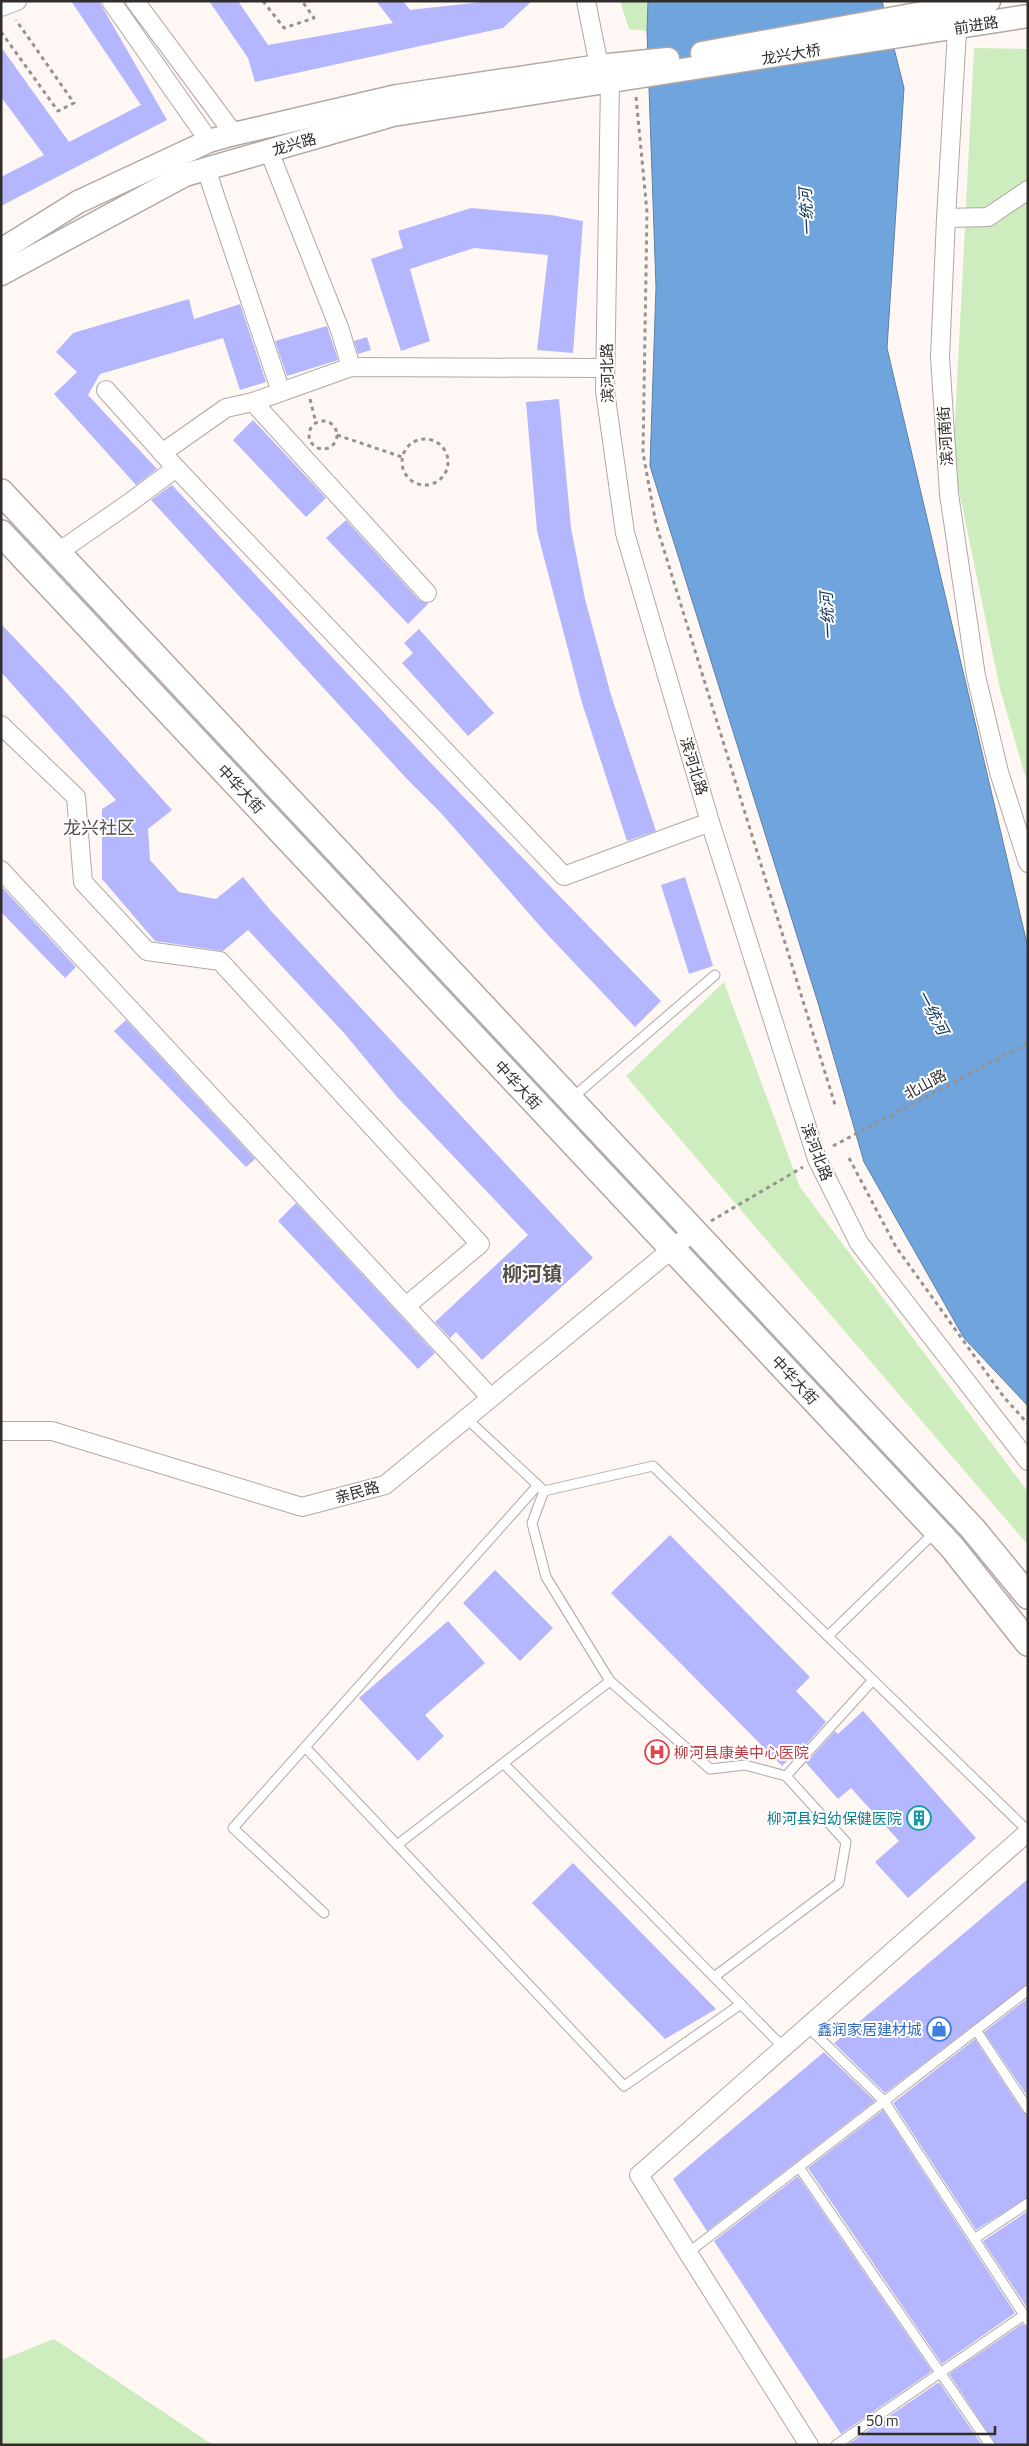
<svg xmlns="http://www.w3.org/2000/svg" width="1029" height="2446" font-family="'Titillium Web','Noto Sans SC',sans-serif">
<rect width="100%" height="100%" fill="#fff7f4"/>
<!-- green -->
<g fill="#ceedbf">
<polygon points="620,1 648,1 647,31 629,29"/>
<polygon points="974,48 1028,49 1028,786 1000,689 953,462"/>
<polygon points="724,982 800,1187 1028,1492 1028,1545 626,1076"/>
<polygon points="54,2339 213,2445 1,2445 1,2360"/>
</g>
<!-- water -->
<polygon fill="#70a4dc" stroke="#5d80a7" points="648,1 882,1 904,88 887,348 1028,948 1028,1406 964,1338 864,1162 819,1006 650,466 656,287 647,31"/>
<!-- building -->
<g fill="#b4b7fe">
<polygon points="71,1 99,1 167,120 1,206 1,177 44,155 1,97 1,47 69,142 141,105"/>
<polygon points="209,1 238,1 268,45 393,23 376,1 403,1 410,10 490,1 532,1 503,28 255,82 248,58"/>
<polygon points="471,208 551,215 583,221 573,353 537,350 548,255 474,248 410,269 430,341 401,351 371,259 403,248 398,231"/>
<polygon points="189,299 194,319 240,304 266,382 240,390 223,338 100,374 88,395 157,469 136,485 54,394 77,372 56,352 73,333"/>
<polygon points="327,326 338,360 287,376 275,341"/>
<polygon points="367,337 371,350 358,354 354,341"/>
<polygon points="559,399 571,528 585,599 611,695 656,831 627,841 582,703 537,531 526,402"/>
<polygon points="253,420 326,498 306,517 233,440"/>
<polygon points="172,485 426,758 661,1001 635,1027 546,933 441,813 406,778 151,500"/>
<polygon points="346,520 419,600 428,604 408,624 326,538"/>
<polygon points="1,624 65,691 172,810 148,829 150,860 179,892 216,899 243,877 271,911 593,1258 482,1360 456,1332 450,1338 435,1322 528,1235 397,1097 344,1033 248,930 223,951 155,941 102,879 102,809 116,800 1,672"/>
<polygon points="419,629 494,713 468,736 402,663 413,653 404,643"/>
<polygon points="685,877 713,966 689,974 661,885"/>
<polygon points="1,886 76,967 65,978 1,912"/>
<polygon points="126,1020 255,1159 246,1167 114,1031"/>
<polygon points="296,1203 435,1353 418,1369 278,1221"/>
<polygon points="670,1535 810,1677 796,1691 826,1722 798,1754 796,1752 782,1766 611,1593"/>
<polygon points="495,1570 553,1628 520,1661 463,1603"/>
<polygon points="448,1621 485,1663 425,1715 444,1736 418,1761 359,1698"/>
<polygon points="863,1711 976,1838 908,1898 875,1862 899,1841 851,1788 838,1799 806,1763 835,1731 838,1734"/>
<polygon points="573,1863 716,2009 665,2039 532,1903"/>
<polygon points="1028,1879 1028,1984 885,2093 834,2043"/>
<polygon points="1028,1998 1028,2097 984,2032"/>
<polygon points="975,2039 1023,2112 1028,2115 1028,2197 976,2230 893,2103"/>
<polygon points="824,2052 875,2101 707,2231 673,2179"/>
<polygon points="883,2110 1015,2313 942,2364 808,2168"/>
<polygon points="798,2176 932,2371 841,2434 714,2241"/>
<polygon points="1028,2211 1028,2309 983,2241"/>
<polygon points="1022,2324 1028,2327 1028,2445 996,2445 949,2374"/>
<polygon points="939,2382 982,2445 847,2445"/>
</g>
<g fill="none" stroke-linecap="round" stroke-linejoin="round">
<!-- service casing -->
<g stroke="#b1a8a4" stroke-width="11">
<g id="service">
<polyline points="572,1098 715,975"/>
<polyline points="466,1418 542,1489"/>
<polyline points="828,1636 936,1531"/>
<polyline points="610,1681 710,1769 745,1765 786,1776 846,1842 839,1883 714,1977"/>
<polyline points="305,1747 624,2086 741,2004"/>
<polyline points="504,1764 783,2047"/>
<polyline points="786,1776 873,1680"/>
<polyline points="397,1845 610,1681 546,1577 532,1523 544,1491 653,1466 1028,1831"/>
<polyline points="324,1913 233,1828 538,1485"/>
<polyline points="807,2026 884,2101 1028,2321"/>
<polyline points="976,2030 1028,2109"/>
<polyline points="799,2167 990,2445"/>
<polyline points="974,2239 1028,2203"/>
<polyline points="688,2253 1028,1990"/>
<polyline points="836,2445 1024,2315"/>
</g>
</g>
<!-- minor casing -->
<g stroke="#b1a8a4" stroke-width="20">
<g id="minor">
<polyline points="111,1 209,141"/>
<polyline points="135,1 234,134"/>
<polyline points="586,1 599,66 610,82 605,391 625,533 710,822 817,1159 859,1243 1028,1461"/>
<polyline points="1,7 17,1"/>
<polyline points="958,14 946,218 940,357 949,494 976,676 999,772 1028,863"/>
<polyline points="269,151 340,330 351,367"/>
<polyline points="206,169 281,392"/>
<polyline points="946,218 988,217 1028,190"/>
<polyline points="106,390 176,468 564,876 710,822"/>
<polyline points="162,453 226,408 253,402"/>
<polyline points="57,553 132,501 176,468"/>
<polyline points="427,593 253,402 351,367 605,368"/>
<polyline points="1,725 76,797 83,882 147,951 220,961 480,1244 406,1306"/>
<polyline points="1,870 491,1398"/>
<polyline points="1,1431 52,1431 302,1507 385,1485 694,1231"/>
<polyline points="809,2445 639,2175 1028,1832"/>
</g>
</g>
<!-- tertiary casing -->
<g stroke="#b1a8a4" stroke-width="25">
<g id="tertiary">
<polyline points="702,53 989,1"/>
<polyline points="1,250 78,202 209,141 234,134 397,96 599,66 668,59"/>
<polyline points="1,274 185,175 393,115 1028,16"/>
</g>
</g>
<!-- secondary casing -->
<g stroke="#b1a8a4" stroke-width="28">
<g id="secondary">
<polyline points="1,492 973,1529 1028,1596"/>
<polyline points="1,533 952,1547 1028,1643"/>
</g>
</g>
<!-- path -->
<g stroke="#97928f" stroke-width="3" stroke-dasharray="4 4" stroke-linecap="butt">
<polyline points="263,1 284,28 314,18 302,1"/>
<polyline points="1,32 58,111 74,103 16,20"/>
<polyline points="636,97 647,212 643,453 656,524 836,1108"/>
<polyline points="310,399 316,423"/>
<circle cx="323" cy="435" r="14"/>
<polyline points="337,435 402,457"/>
<circle cx="425" cy="462" r="23"/>
<polyline points="849,1158 896,1247 1003,1396 1028,1424"/>
<polyline points="711,1221 803,1167"/>
</g>
<!-- service -->
<use href="#service" stroke="#fff" stroke-width="9"/>
<!-- minor -->
<use href="#minor" stroke="#fff" stroke-width="18"/>
<!-- tertiary -->
<use href="#tertiary" stroke="#fff" stroke-width="22"/>
<!-- secondary -->
<use href="#secondary" stroke="#fff" stroke-width="25"/>
<!-- path-bridge -->
<polyline stroke="#97928f" stroke-width="3" stroke-dasharray="4 4" stroke-linecap="butt" points="833,1146 1028,1043"/>
</g>
<!-- icons -->
<defs>
<g id="hospital-ring" transform="scale(1.25)"><circle r="9.5" fill="#fff" stroke="#e0444e" stroke-width="1.5"/><path d="M-5-5h3v3.5h4V-5h3V5h-3V1.5h-4V5h-3Z" fill="#e0444e"/></g>
<g id="building-ring" transform="scale(1.25)"><circle r="9.5" fill="#fff" stroke="#0f9aa8" stroke-width="1.5"/><path d="M-4-6H4V6H1V3H-1V6H-4ZM-2.5-4.3h1.7v1.8h-1.7ZM.8-4.3h1.7v1.8H.8ZM-2.5-1h1.7V.8h-1.7ZM.8-1h1.7V.8H.8Z" fill="#0f9aa8"/></g>
<g id="shop-ring" transform="scale(1.25)"><circle r="9.5" fill="#fff" stroke="#3f7fe0" stroke-width="1.5"/><path d="M-5-2.5h2.3a2.7 3.5 0 0 1 5.4 0H5L5.5 6h-11ZM-1.5-2.5h3a1.5 2.3 0 0 0-3 0Z" fill="#3f7fe0"/></g>
</defs>
<g fill-rule="evenodd">
<use href="#hospital-ring" x="657" y="1752"/>
<use href="#building-ring" x="919" y="1818"/>
<use href="#shop-ring" x="939" y="2029"/>
</g>
<g text-anchor="middle" dominant-baseline="central" stroke-width="4" stroke-linejoin="round" paint-order="stroke">
<!-- street labels -->
<g font-size="15" fill="#302d2b" stroke="#fff">
<text transform="translate(976 25) rotate(-9)">前进路</text>
<text transform="translate(791 54) rotate(-9)">龙兴大桥</text>
<text transform="translate(294 144) rotate(-16)">龙兴路</text>
<text transform="translate(607 373) rotate(-91)">滨河北路</text>
<text transform="translate(945 436) rotate(-94)">滨河南街</text>
<text transform="translate(694 766) rotate(73)">滨河北路</text>
<text transform="translate(241 789) rotate(47)">中华大街</text>
<text transform="translate(925 1084) rotate(-28)">北山路</text>
<text transform="translate(518 1085) rotate(47)">中华大街</text>
<text transform="translate(817 1152) rotate(69)">滨河北路</text>
<text transform="translate(795 1380) rotate(47)">中华大街</text>
<text transform="translate(357 1492) rotate(-15)">亲民路</text>
</g>
<!-- health labels -->
<g font-size="15" fill="#be3a42" stroke="#fff" text-anchor="start">
<text x="674" y="1752">柳河县康美中心医院</text>
</g>
<!-- culture labels -->
<g font-size="15" fill="#0d838f" stroke="#fff" text-anchor="end">
<text x="902" y="1818">柳河县妇幼保健医院</text>
</g>
<!-- shop labels -->
<g font-size="15" fill="#366cbe" stroke="#fff" text-anchor="end">
<text x="922" y="2029">鑫润家居建材城</text>
</g>
<!-- water labels -->
<g font-size="16" font-style="italic" fill="#14395e" stroke="#fff">
<text transform="translate(806 212) rotate(-93)">一统河</text>
<text transform="translate(827 616) rotate(-93)">一统河</text>
<text transform="translate(933 1012) rotate(62)">一统河</text>
</g>
<!-- quarter labels -->
<g font-size="18" fill="#574f4b" stroke="#fff">
<text x="99" y="827">龙兴社区</text>
</g>
<!-- district labels -->
<g font-size="20" font-weight="bold" fill="#574f4b" stroke="#fff">
<text x="532" y="1273">柳河镇</text>
</g>
</g>
<!-- border -->
<rect width="1029" height="2446" fill="none" stroke="#302d2b" stroke-width="5"/>
<!-- scale -->
<path d="M859 2426v8h136v-8" fill="none" stroke="#302d2b" stroke-width="2.5"/>
<text x="866" y="2426" font-size="15" fill="#302d2b" stroke="#ffffff" stroke-width="4" paint-order="stroke">50 m</text>
</svg>
